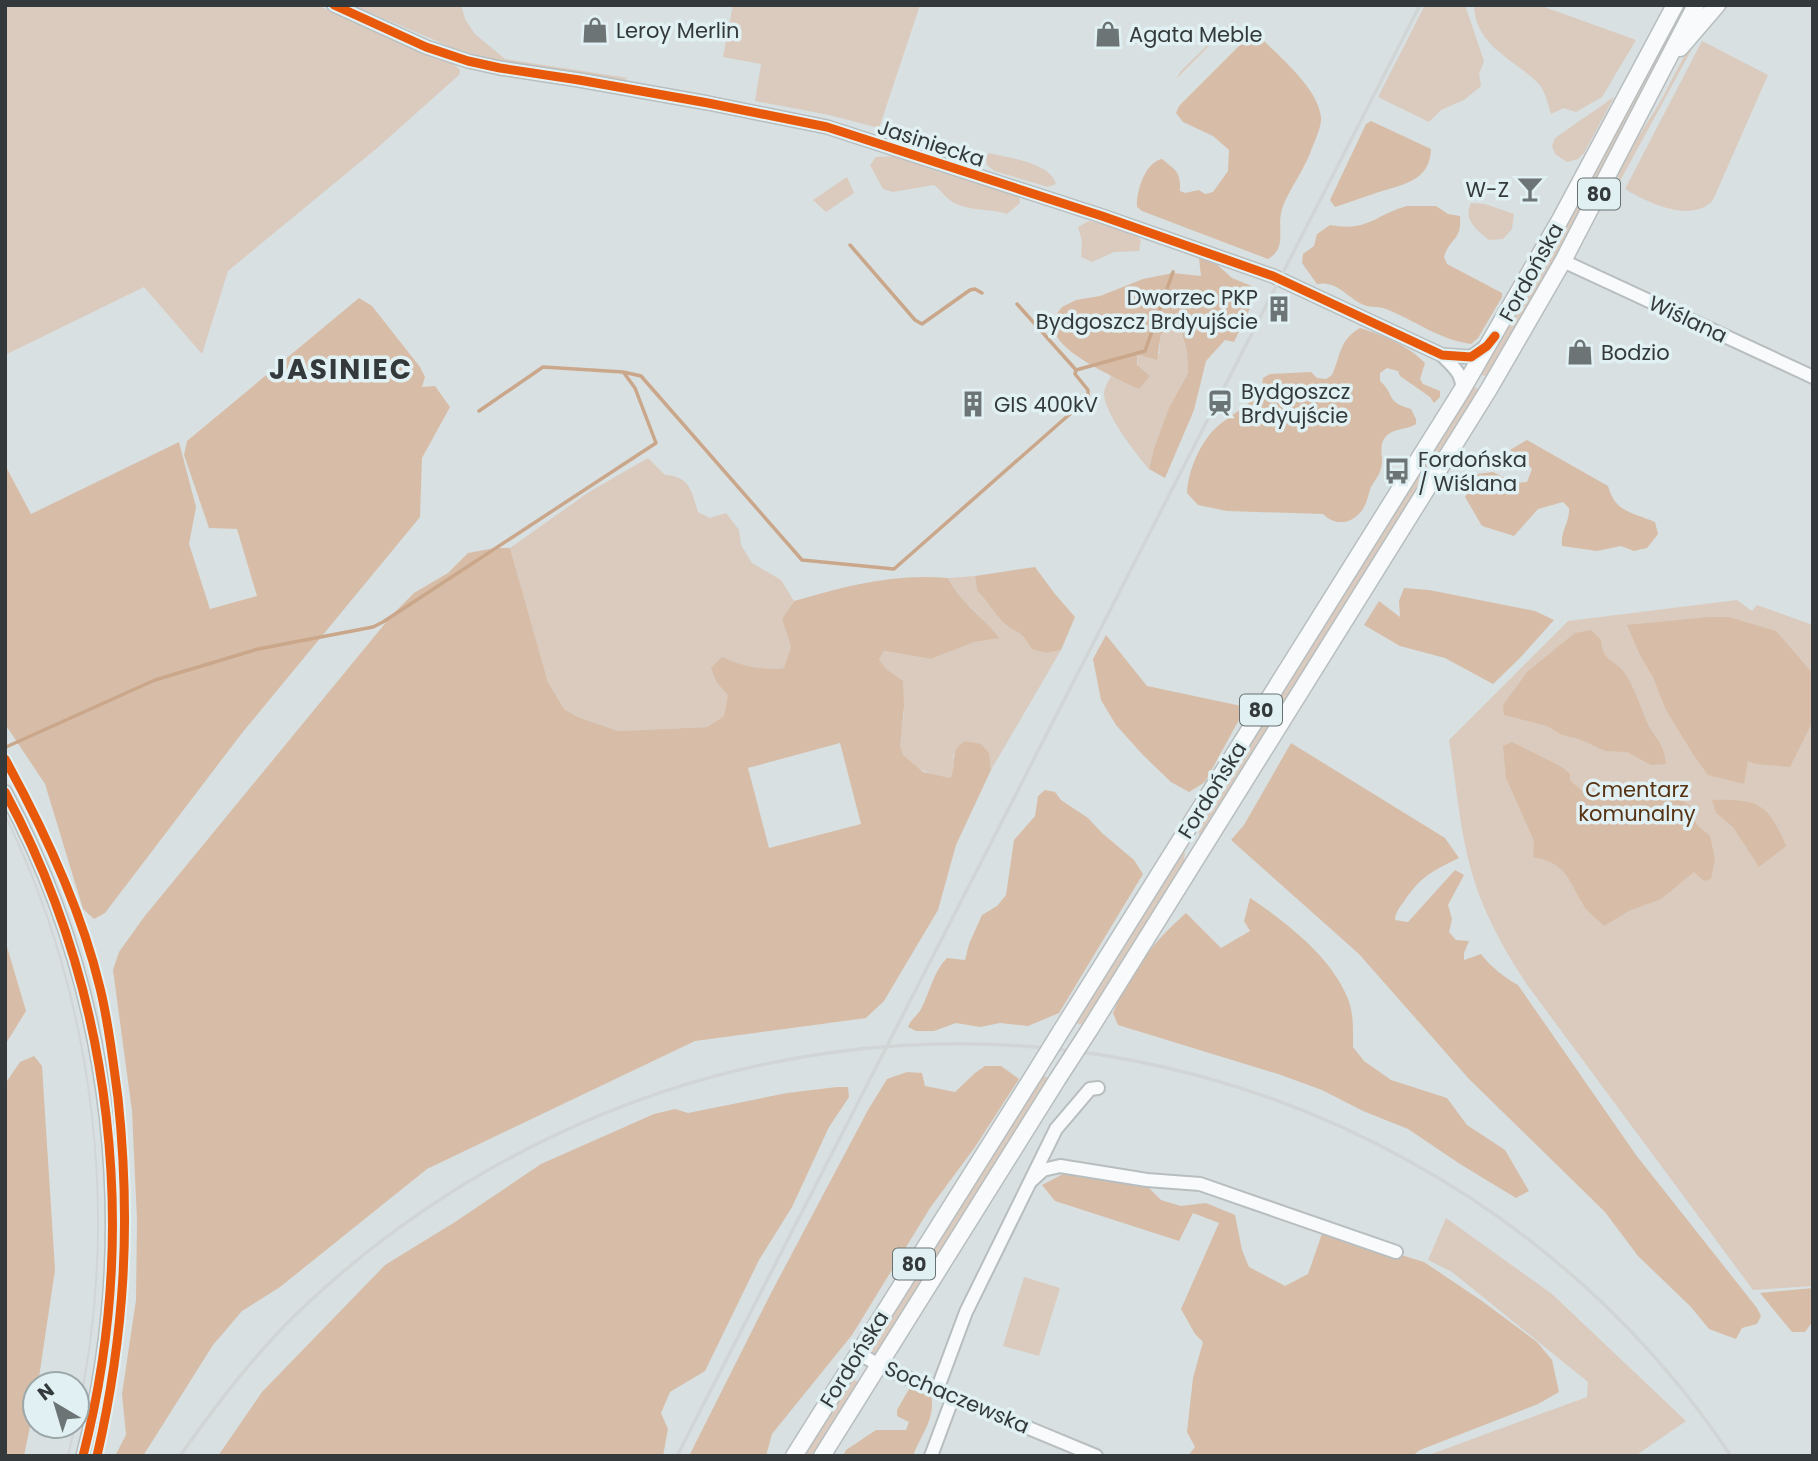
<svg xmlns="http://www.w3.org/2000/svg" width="1818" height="1461" font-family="Poppins,sans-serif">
<rect width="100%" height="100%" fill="#d8e0e2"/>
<!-- green -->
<g fill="#dacbbe">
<polygon points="5,5 317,5 377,32 449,60 460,70 459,75 376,149 228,271 202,354 144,287 5,355"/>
<polygon points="352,5 461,5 465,19 475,34 505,59 628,78 625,80 501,61 460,51"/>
<polygon points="733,5 920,5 879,128 829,115 755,101 761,64 723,57"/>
<polygon points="1425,5 1465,5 1484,61 1479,74 1481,86 1464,100 1441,110 1429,122 1378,97"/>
<path d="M 1474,5 L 1539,5 L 1636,40 L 1602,97 L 1576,112 L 1564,108 L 1551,114 C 1548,104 1545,90 1538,83 C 1514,59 1475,46 1474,5 Z"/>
<polygon points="1682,5 1689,5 1570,237 1489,375 1483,376 1481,372"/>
<path d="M 1725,5 L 1730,5 L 1700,34 L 1620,181 L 1618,177 L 1621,165 C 1634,141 1651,119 1664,95 C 1681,62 1696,30 1725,5 Z"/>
<polygon points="1234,19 1232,23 1176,79 1181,71"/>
<path d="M 1702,41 L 1768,75 L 1713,200 C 1692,224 1648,203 1625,189 Z"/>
<polygon points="1614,97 1584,153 1578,159 1567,162 1555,154 1552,146 1555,138"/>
<path d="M 989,153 C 1008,158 1050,162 1056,184 L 1048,187 L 994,171 L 987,165 L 985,156 Z"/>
<path d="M 899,156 L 930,169 L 1019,196 L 1020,203 L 1007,214 C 990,208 968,212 951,201 C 945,197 940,189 934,185 L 893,192 L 883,189 L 870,165 L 876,157 Z"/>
<polygon points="847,177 854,193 826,212 813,200"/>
<path d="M 1471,203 L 1485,204 L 1514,214 L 1512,229 L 1503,239 L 1489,240 C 1476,229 1463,220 1471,203 Z"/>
<path d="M 1089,221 C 1107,225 1129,226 1141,240 L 1139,251 L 1114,252 L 1092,262 L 1081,257 L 1082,241 L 1078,227 Z"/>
<path d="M 1178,323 L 1187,351 L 1188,373 L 1169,409 L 1154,448 L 1149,469 C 1136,454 1103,412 1104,392 C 1105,386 1108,382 1111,376 L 1139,389 L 1137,354 L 1159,354 L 1161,334 Z"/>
<polygon points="1474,387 1479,390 1479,396 1199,845 1199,823 1470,390"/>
<path d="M 648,458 L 665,475 C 690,476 692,492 698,512 L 710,518 L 726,513 L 739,530 L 741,545 L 752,563 L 781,580 L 794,601 L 782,619 L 791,647 L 784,668 L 764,670 L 741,665 L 717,683 L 729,695 L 724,716 L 707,727 L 618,731 L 578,717 L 564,709 L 548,682 L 510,548 L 589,492 Z"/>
<path d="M 975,576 L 977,591 C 987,600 993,612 1003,622 C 1016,635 1022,629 1031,649 L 1046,653 L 1061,650 L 991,770 C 989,750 985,745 965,741 L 953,755 L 955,769 L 950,778 C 931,775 900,767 900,743 C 900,732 904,720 904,709 C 903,697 886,670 879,659 L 884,651 L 931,659 L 975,642 L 998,638 C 982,614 961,604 948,578 Z"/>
<path d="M 1737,600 L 1752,611 L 1757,605 L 1813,625 L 1813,1286 L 1753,1290 L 1528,986 C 1504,950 1481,909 1470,866 C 1459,825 1456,781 1449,740 L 1568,621 Z"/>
<polygon points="1185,846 1184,867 1084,1025 1074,1023"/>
<polygon points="1040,1075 1050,1078 875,1357 870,1354 870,1349"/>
<polygon points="1446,1218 1552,1294 1686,1421 1635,1456 1426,1456 1587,1397 1588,1382 1452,1272 1428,1260"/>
<polygon points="1024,1277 1060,1288 1039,1356 1003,1346"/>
<polygon points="851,1377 860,1383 815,1456 802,1456"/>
</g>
<!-- forest -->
<g fill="#d7bda7" fill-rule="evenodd">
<path d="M 1256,33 C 1276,54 1318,87 1321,117 C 1322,125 1315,141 1312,148 C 1305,169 1291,186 1283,206 C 1275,226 1289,247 1268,259 L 1142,211 L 1137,207 C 1136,192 1145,162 1162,159 C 1175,170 1181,171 1180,191 L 1185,193 L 1199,190 L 1205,194 L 1213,192 L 1228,171 L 1229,150 L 1213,136 L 1183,122 L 1176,113 L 1179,106 L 1251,34 Z"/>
<path d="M 1371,121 L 1431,149 C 1430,181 1404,184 1379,192 C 1364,197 1350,202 1335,207 L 1330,200 L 1366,124 Z"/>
<path d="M 1407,206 L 1436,206 L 1448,214 L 1460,216 C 1462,241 1450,237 1444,257 L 1447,264 L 1502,293 L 1502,297 L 1478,338 L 1471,344 C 1440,340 1414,320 1386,309 C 1379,306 1371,308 1364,305 C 1347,298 1338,280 1317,284 L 1302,263 L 1303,254 L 1314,246 L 1317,234 L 1330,225 C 1369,232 1374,215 1407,206 Z"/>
<path d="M 1199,258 L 1212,260 L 1232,278 L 1259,289 L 1234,342 L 1225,340 L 1206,361 L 1194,410 L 1165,478 L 1149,469 L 1154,448 L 1169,408 L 1188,373 L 1187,351 L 1179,324 L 1161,334 L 1157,360 L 1137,354 L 1137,365 L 1150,376 L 1139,389 C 1118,380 1068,356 1057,337 C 1054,333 1053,326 1051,321 L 1062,307 L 1076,300 L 1100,296 L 1143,279 L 1173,273 L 1201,276 Z"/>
<polygon points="359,298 372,306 420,367 425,377 422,387 435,386 450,407 422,458 420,517 242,733 105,913 94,919 83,909 45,784 5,724 5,465 31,514 179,442 196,507 189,544 210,609 257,596 237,529 209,528 184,455 187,441"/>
<path d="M 1360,328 C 1382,335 1409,346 1425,363 L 1420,379 L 1423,384 L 1440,391 L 1440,397 L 1434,403 L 1430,397 L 1400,376 L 1398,371 L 1387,368 L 1380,373 L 1380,381 C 1396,395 1384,401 1411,409 L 1416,419 L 1416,424 C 1405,431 1390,427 1383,441 C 1379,451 1384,459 1381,468 C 1380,475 1374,481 1371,487 C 1369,492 1368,498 1366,503 C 1358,522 1338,529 1323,514 L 1227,511 L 1198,505 L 1187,493 C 1188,470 1201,440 1219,425 C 1230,416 1255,402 1261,389 C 1263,386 1262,382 1263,378 L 1270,374 L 1311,372 L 1317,378 L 1326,379 L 1332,375 C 1341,355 1339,340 1360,328 Z"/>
<path d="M 1527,440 L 1608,486 C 1615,512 1631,512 1655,522 L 1658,534 L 1647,548 L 1634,551 L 1621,546 L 1597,551 L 1562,546 C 1560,532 1570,522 1569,508 L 1563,502 L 1538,509 L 1514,536 L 1482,526 L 1465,497 L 1477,474 L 1493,472 L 1515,483 L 1527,482 L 1532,469 L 1527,463 L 1510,450 Z"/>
<path d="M 495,548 L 510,548 L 548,682 L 564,709 L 578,717 L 618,731 L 707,727 L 724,716 L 728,695 L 717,683 L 711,668 L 722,657 C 743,666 761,671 784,668 L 791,647 L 782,619 L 794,601 C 845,586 895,573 948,578 C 961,604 982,615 999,638 L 975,642 L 931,659 L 884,651 L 879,659 L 886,669 L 903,681 L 904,707 L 900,745 L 903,755 L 923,772 L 950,778 C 959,762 947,753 965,741 L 981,744 L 989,753 L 991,770 L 956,845 L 938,910 L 884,1001 L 866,1018 L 695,1041 L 427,1169 L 280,1287 L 242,1311 L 213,1345 L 143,1456 L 115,1456 L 126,1435 L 122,1394 L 136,1300 L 137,1220 L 132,1111 L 113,970 L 119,952 L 144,917 L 392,615 L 414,593 L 448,573 L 468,553 ZM 840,743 L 861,824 L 769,848 L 748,768 Z"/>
<path d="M 1035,567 L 1055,594 L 1075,617 L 1061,650 L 1046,653 L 1031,649 C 1022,629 1016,635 1003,622 C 993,612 987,600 977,591 L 975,576 Z"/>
<polygon points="1404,588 1429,590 1535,611 1554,620 1519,659 1493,684 1445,658 1400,646 1364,625 1379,601 1400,617 1399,601"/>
<polygon points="1709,617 1729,617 1776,631 1813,674 1813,721 1790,767 1756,764 1748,761 1744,784 1708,775 1696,759 1665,708 1653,677 1640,655 1627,625"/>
<path d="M 1591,630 L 1601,640 C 1603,658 1606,656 1618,666 C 1623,669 1628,678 1631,684 C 1637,695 1641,708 1646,720 C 1654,739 1663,739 1666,764 L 1651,765 L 1627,752 L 1605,751 L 1579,739 L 1562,735 L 1547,726 L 1504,715 L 1503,705 L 1528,671 L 1575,633 Z"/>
<polygon points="1106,635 1147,686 1246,707 1205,782 1189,792 1171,782 1143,755 1116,725 1101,700 1093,659"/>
<path d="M 1512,742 L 1562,767 L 1570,774 L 1570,780 L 1582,791 L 1592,793 L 1605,787 L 1653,797 L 1665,796 L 1680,799 L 1692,807 L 1696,824 L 1710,836 L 1715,859 L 1711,879 L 1704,881 L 1694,872 L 1661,899 L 1629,911 L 1604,926 C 1598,920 1592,915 1587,910 C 1568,884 1571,864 1533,857 L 1534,841 L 1506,778 L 1503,746 Z"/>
<path d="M 1291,743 L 1445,838 L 1459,858 C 1433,871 1422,875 1405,900 C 1400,907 1396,911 1395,920 L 1408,922 L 1455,870 L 1464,875 L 1448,905 L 1452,919 L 1449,932 L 1456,940 L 1469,941 L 1464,953 L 1464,960 L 1481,954 C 1490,966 1505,978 1518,985 L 1636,1155 L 1757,1308 L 1761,1316 L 1757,1324 L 1742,1328 L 1736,1339 L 1709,1329 L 1691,1307 L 1638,1256 L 1605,1212 L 1469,1079 L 1359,954 L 1231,840 L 1244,825 Z"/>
<path d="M 1045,790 L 1055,792 L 1061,800 L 1088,818 L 1102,833 L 1134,860 L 1143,874 L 1059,1013 L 1028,1026 L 1000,1023 L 980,1027 L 956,1023 L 934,1031 L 916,1031 L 908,1027 C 911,1019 917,1016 921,1009 C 930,992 933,972 947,958 L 965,960 L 969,944 L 982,915 L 997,906 L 1006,895 L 1014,840 L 1035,816 L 1038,796 Z"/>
<path d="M 1712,800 C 1758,799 1768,803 1786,846 L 1759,867 L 1733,827 L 1716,813 Z"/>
<path d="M 1250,898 C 1286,922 1332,957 1348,999 C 1354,1014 1353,1031 1353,1047 L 1364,1061 L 1391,1080 L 1447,1098 L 1467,1125 L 1505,1150 L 1529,1191 L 1516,1198 L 1460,1164 L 1408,1129 L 1363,1111 L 1322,1090 L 1278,1074 L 1118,1025 L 1113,1013 C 1130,972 1153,942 1186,913 L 1221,948 L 1250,931 L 1244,921 Z"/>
<polygon points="5,940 26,1011 5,1045"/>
<polygon points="34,1056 42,1066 55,1270 38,1384 35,1384 35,1402 24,1456 5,1456 5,1084 20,1062"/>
<polygon points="985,1066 1001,1066 1019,1079 975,1147 930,1208 852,1335 772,1434 766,1456 689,1456 770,1295 868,1110 887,1079 907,1072 922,1073 925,1086 955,1092 975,1073"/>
<polygon points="837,1087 848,1087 849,1097 829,1127 792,1207 759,1260 705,1371 670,1392 661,1413 668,1429 663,1456 218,1456 262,1392 385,1265 455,1222 541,1164 654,1114 675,1109 688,1113 787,1093"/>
<polygon points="1081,1170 1131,1179 1148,1187 1161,1200 1181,1206 1206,1203 1235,1215 1242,1250 1249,1267 1285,1286 1308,1274 1323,1231 1424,1262 1482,1301 1537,1342 1552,1360 1559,1392 1538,1404 1420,1450 1412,1456 1188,1456 1195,1447 1187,1432 1193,1378 1203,1342 1195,1334 1181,1309 1219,1223 1193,1213 1179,1241 1055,1201 1042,1185 1063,1174"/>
<polygon points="1813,1288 1813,1321 1805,1332 1792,1332 1760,1293"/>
<path d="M 909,1389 L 931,1395 C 936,1419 921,1434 913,1456 L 843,1456 L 846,1450 L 876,1430 L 906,1430 L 909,1422 L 897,1416 L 897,1410 Z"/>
</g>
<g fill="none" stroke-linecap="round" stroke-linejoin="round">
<!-- stream -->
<g stroke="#caa78a" stroke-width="3.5">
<polyline points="850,245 915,320 922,324 970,290 975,289 982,293"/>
<polyline points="1017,304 1076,370"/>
<polyline points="479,411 543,367 623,372 641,376 802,560 894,569 1088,398 1088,390 1075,374 1076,370 1145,351 1173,272"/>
<polyline points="6,747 155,680 258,649 373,627 383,622 656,443 635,388 624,373"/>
</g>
<!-- minor casing -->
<g stroke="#b8bebf" stroke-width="16">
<g id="minor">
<polyline points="334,5 426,47 468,61 500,68 579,80 708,103 827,127 1102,216 1273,276 1442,355 1471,357 1485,347"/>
<polyline points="1563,261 1813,377"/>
<path d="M 1442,355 C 1453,367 1463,373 1462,390"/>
<path d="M 5,792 C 114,994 140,1234 83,1456"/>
<polyline points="1031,1181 1043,1170 1060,1166 1147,1180 1200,1184 1396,1252"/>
<polyline points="858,1353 884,1368 1096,1456"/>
<polyline points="937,1390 966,1312 1056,1129 1090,1089 1098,1088"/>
<polyline points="931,1456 953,1397"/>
</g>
</g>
<!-- major casing -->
<g stroke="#b8bebf" stroke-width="19">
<g id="major">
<polyline points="1680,48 1717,5"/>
<polyline points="1090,1029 1489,389 1563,261 1696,5"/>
<polyline points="1061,1031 1462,390 1560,220 1675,5"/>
<polyline points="794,1456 1035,1073"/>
<polyline points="822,1456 1057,1080"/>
</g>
</g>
<!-- minor -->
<use href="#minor" stroke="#f9fafb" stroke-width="12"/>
<!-- major -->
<use href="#major" stroke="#f9fafb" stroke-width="16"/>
<!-- tram -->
<g stroke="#d2d5d5" stroke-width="2">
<path d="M 5,815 C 95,1000 121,1216 77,1417"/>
<polyline points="68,1456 75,1426"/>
</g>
<!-- rail -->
<g stroke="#d2d5d5" stroke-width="3.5">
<path d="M 180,1456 C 219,1401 260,1347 310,1301 C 611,1023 1048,961 1409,1161 C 1538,1232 1649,1333 1731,1456"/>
<polyline points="677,1456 1420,5"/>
</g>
<!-- major-bridge casing -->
<g stroke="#b8bebf" stroke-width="19" stroke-linecap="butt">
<g id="major-bridge">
<polyline points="1035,1073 1061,1031"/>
<polyline points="1057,1080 1090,1029"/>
</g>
</g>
<!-- major-bridge -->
<use href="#major-bridge" stroke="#f9fafb" stroke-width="16"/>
<!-- cycleway casing -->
<g stroke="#e1f0f3" stroke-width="13">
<g id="cycleway">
<polyline points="334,5 426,47 468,61 500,68 579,80 708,103 827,127 1102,216 1273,276 1442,355 1471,357 1487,346 1495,336"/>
<path d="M 5,759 C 44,830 81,908 100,988 C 109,1024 113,1062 118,1098 C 131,1222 125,1334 97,1456"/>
<path d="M 5,792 C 114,994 140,1234 83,1456"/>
</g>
</g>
<!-- cycleway -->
<use href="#cycleway" stroke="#e8590c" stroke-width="9"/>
</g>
<!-- icons -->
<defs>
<g id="shop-bare" transform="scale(2.1)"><path d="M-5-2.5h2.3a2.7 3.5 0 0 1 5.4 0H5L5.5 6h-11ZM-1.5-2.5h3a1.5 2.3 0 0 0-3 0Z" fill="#6d7475" stroke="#e1f0f3" stroke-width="2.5" paint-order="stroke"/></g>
<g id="bar-bare" transform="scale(2.1)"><path d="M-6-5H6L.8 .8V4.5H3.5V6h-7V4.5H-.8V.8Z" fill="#6d7475" stroke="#e1f0f3" stroke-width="2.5" paint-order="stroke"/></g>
<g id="building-bare" transform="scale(2.1)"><path d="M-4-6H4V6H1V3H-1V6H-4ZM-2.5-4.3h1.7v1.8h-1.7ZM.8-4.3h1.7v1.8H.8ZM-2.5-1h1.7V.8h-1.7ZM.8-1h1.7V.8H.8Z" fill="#6d7475" stroke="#e1f0f3" stroke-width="2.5" paint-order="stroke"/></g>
<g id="station-bare" transform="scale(2.1)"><path d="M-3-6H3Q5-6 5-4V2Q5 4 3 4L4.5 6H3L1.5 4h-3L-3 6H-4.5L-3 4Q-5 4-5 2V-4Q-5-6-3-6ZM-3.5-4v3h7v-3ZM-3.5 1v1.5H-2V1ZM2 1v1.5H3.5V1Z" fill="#6d7475" stroke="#e1f0f3" stroke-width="2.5" paint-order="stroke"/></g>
<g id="bus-bare" transform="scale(2.1)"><path d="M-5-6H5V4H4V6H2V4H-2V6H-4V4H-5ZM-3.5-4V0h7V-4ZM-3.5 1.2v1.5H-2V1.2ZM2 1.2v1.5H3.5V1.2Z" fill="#6d7475" stroke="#e1f0f3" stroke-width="2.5" paint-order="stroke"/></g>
</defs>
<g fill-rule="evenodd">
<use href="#shop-bare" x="595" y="30"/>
<use href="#shop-bare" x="1108" y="34"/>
<use href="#bar-bare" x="1530" y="189"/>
<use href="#building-bare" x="1279" y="309"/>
<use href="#shop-bare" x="1580" y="352"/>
<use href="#station-bare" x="1220" y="403"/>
<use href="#building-bare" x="973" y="404"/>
<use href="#bus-bare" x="1397" y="471"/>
</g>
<g text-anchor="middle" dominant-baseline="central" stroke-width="7" stroke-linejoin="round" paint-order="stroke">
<!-- shield labels -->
<g fill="#e1f0f3" stroke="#687172" stroke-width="2">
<rect x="1578" y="178.5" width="42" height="31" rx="5"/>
<rect x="1240" y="694.5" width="42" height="31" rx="5"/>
<rect x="893" y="1248.5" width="42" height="31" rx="5"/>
</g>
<g font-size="19" font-weight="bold" fill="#343a3b">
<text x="1599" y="194">80</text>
<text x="1261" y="710">80</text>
<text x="914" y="1264">80</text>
</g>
<!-- poi labels -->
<g font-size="21" fill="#343a3b" stroke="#e1f0f3" text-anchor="start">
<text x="616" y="30">Leroy Merlin</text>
<text x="1129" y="34">Agata Meble</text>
<text x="1509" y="189" text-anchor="end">W-Z</text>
<text x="1258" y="297" text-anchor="end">Dworzec PKP<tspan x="1258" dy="24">Bydgoszcz Brdyujście</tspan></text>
<text x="1601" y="352">Bodzio</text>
<text x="1241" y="391">Bydgoszcz<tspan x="1241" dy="24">Brdyujście</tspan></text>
<text x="994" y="404">GIS 400kV</text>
<text x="1418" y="459">Fordońska<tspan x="1418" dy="24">/ Wiślana</tspan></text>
</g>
<!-- street labels -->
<g font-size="21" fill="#343a3b" stroke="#e1f0f3">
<text transform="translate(931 143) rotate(18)">Jasiniecka</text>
<text transform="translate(1531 272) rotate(-61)">Fordońska</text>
<text transform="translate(1688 319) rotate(25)">Wiślana</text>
<text transform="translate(1212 790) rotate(-58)">Fordońska</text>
<text transform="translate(854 1359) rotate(-58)">Fordońska</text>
<text transform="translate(957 1397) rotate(23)">Sochaczewska</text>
</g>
<!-- park labels -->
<g font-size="21" fill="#573213" stroke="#e1f0f3">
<text x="1637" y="789">Cmentarz<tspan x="1637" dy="24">komunalny</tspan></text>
</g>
<!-- district labels -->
<g font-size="28" font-weight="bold" letter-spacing="2" fill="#343a3b" stroke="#e1f0f3">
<text x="341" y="369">JASINIEC</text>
</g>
</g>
<!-- border -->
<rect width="1818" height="1461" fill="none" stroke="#343a3b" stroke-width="14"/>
<!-- north arrow -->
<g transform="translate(56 1405) rotate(322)"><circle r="33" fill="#e1f0f3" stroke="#9ca7a9" stroke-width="2"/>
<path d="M0-5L12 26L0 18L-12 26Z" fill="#6d7475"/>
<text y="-10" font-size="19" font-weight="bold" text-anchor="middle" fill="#343a3b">N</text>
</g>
</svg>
